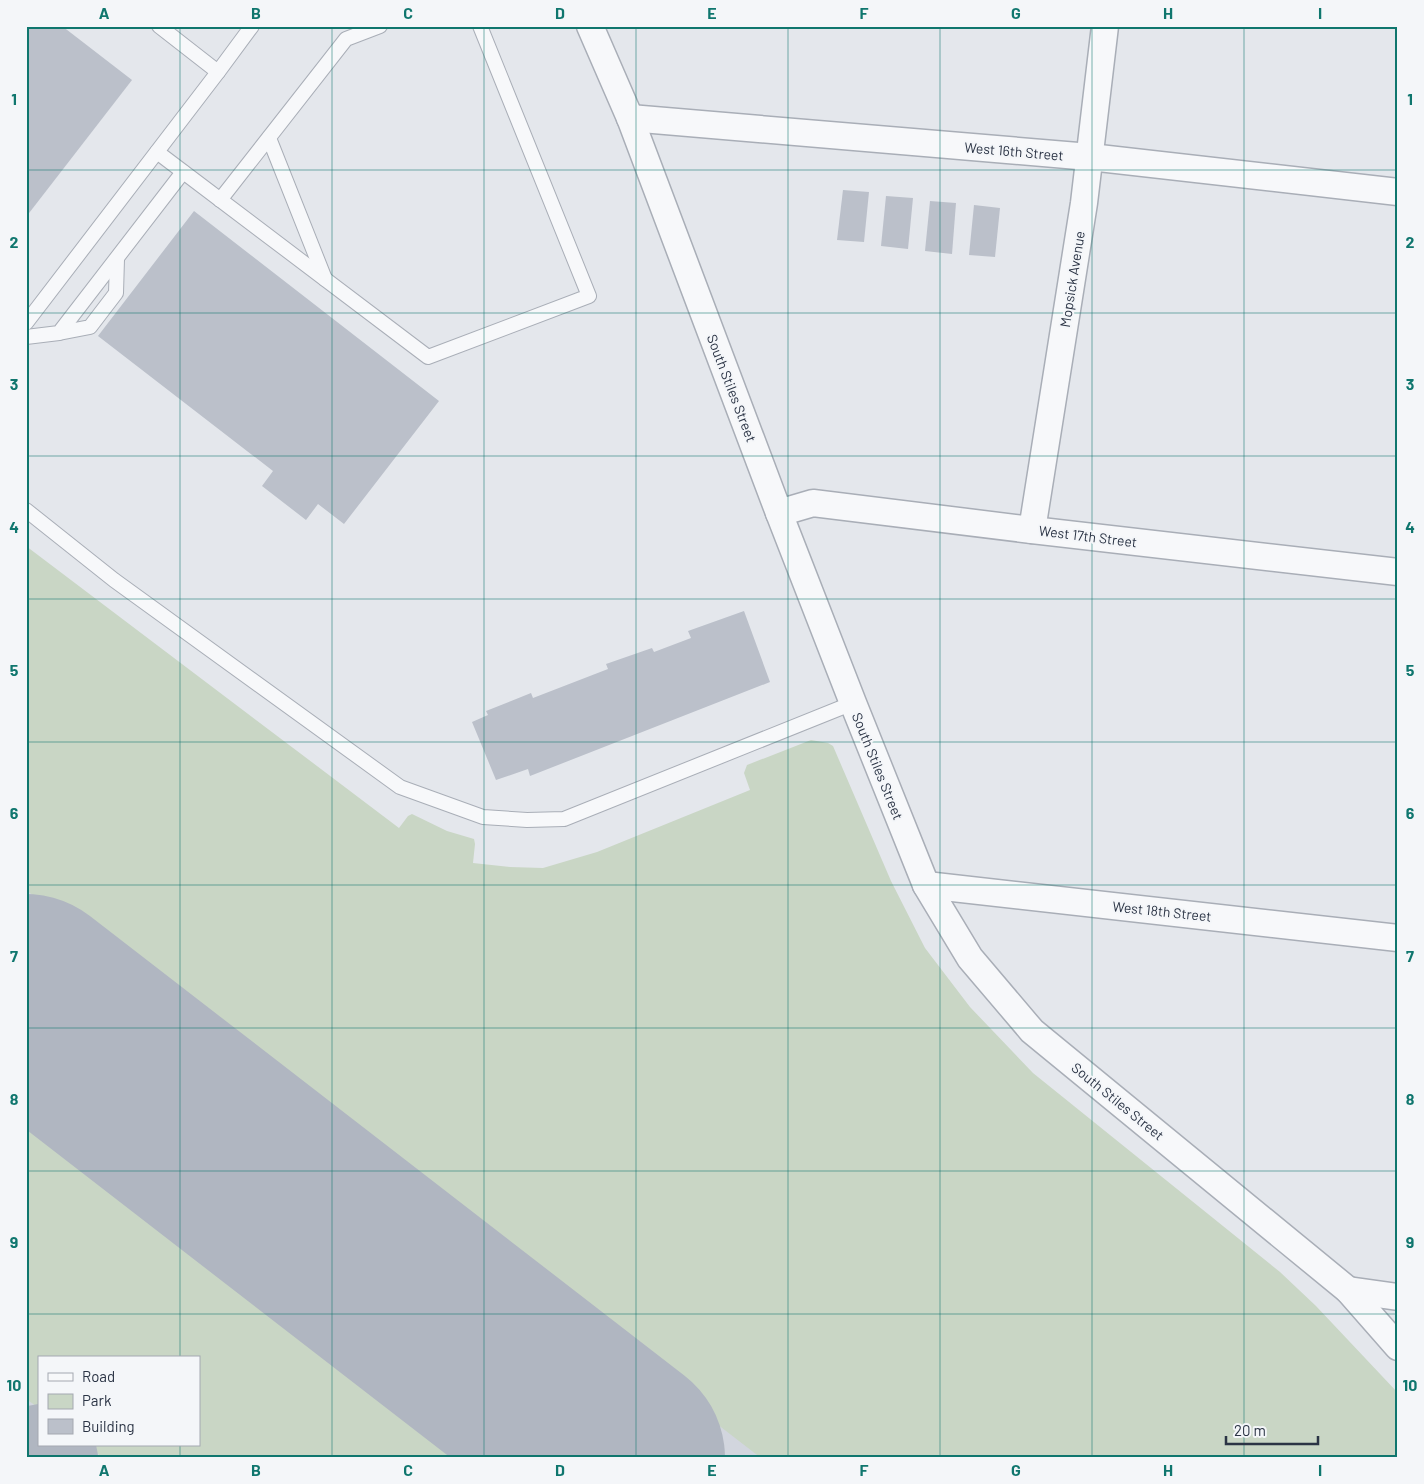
<svg xmlns="http://www.w3.org/2000/svg" width="1424" height="1484" font-family="Barlow,sans-serif">
<rect width="100%" height="100%" fill="#e4e7ec"/>
<!-- built -->
<path fill="#d2d6de" fill-rule="evenodd" d="M 26,554 L 1203,1458 L 26,1458 ZM 39,1358 L 199,1358 L 199,1445 L 39,1445 Z"/>
<!-- green -->
<g fill="#c9d6c5">
<polygon points="26,546 399,828 408,816 412,814 447,831 474,839 475,844 473,863 510,867 543,868 597,852 750,790 744,773 747,765 811,740 828,743 833,746 891,881 925,948 970,1007 1033,1073 1280,1272 1316,1306 1398,1393 1398,1458 761,1458 26,890"/>
<polygon points="26,1111 475,1458 103,1458 87,1445 199,1445 199,1358 39,1358 39,1408 26,1399"/>
</g>
<g fill="none" stroke-linecap="round" stroke-linejoin="round">
<!-- taxiway -->
<polyline stroke="#b0b6c1" stroke-width="82" points="41,1445 57,1458"/>
<!-- runway -->
<polyline stroke="#b0b6c1" stroke-width="208" points="26,998 621,1458"/>
</g>
<!-- building -->
<g fill="#bbc0ca">
<polygon points="26,26 62,26 132,80 26,217"/>
<polygon points="843,190 869,192 864,242 837,240"/>
<polygon points="886,196 913,198 908,249 881,246"/>
<polygon points="930,201 956,203 952,254 925,251"/>
<polygon points="974,205 1000,208 995,257 969,255"/>
<polygon points="194,211 439,401 344,524 318,504 306,520 262,486 273,471 98,336"/>
<polygon points="744,611 770,682 530,776 528,769 496,780 472,722 488,715 486,711 531,693 533,698 608,669 606,664 652,648 654,652 691,638 688,631"/>
</g>
<g fill="none" stroke-linecap="round" stroke-linejoin="round">
<!-- service casing -->
<g stroke="#a9aeb7" stroke-width="16">
<g id="service">
<polyline points="159,26 218,72 252,26"/>
<polyline points="269,138 325,279"/>
<polyline points="157,152 428,357 589,296 480,26"/>
<polyline points="220,200 346,39 380,26"/>
<polyline points="26,323 218,72"/>
<polyline points="59,333 90,327 116,293 117,259"/>
<polyline points="26,337 59,333 183,172"/>
<polyline points="26,510 114,580 400,787 483,817 527,820 564,819 853,703"/>
</g>
</g>
<!-- minor casing -->
<g stroke="#a9aeb7" stroke-width="29">
<g id="minor">
<polyline points="590,26 630,118 779,513 853,703 926,885 970,958 1032,1031 1348,1290 1398,1347"/>
<polyline points="630,118 1090,157 1398,192"/>
<polyline points="779,513 813,503 1032,530 1398,572"/>
<polyline points="1032,530 1084,203 1105,26"/>
<polyline points="926,885 1398,938"/>
<polyline points="1348,1290 1398,1297"/>
</g>
</g>
<!-- service -->
<use href="#service" stroke="#f7f8fa" stroke-width="14"/>
<!-- minor -->
<use href="#minor" stroke="#f7f8fa" stroke-width="26"/>
</g>
<!-- grid -->
<path fill="none" stroke="#0f766e" stroke-width="1" stroke-opacity="0.55" d="M 180,26 L 180,1358M 332,26 L 332,1458M 484,26 L 484,1458M 636,26 L 636,1458M 788,26 L 788,1458M 940,26 L 940,1458M 1092,26 L 1092,1458M 1244,26 L 1244,1458M 26,170 L 1398,170M 26,313 L 1398,313M 26,456 L 1398,456M 26,599 L 1398,599M 26,742 L 1398,742M 26,885 L 1398,885M 26,1028 L 1398,1028M 26,1171 L 1398,1171M 26,1314 L 1398,1314M 180,1445 L 180,1458"/>
<g text-anchor="middle" dominant-baseline="central" stroke-width="4" stroke-linejoin="round" paint-order="stroke">
<!-- street labels -->
<g font-size="14" fill="#2b3445" stroke="#f4f6f9">
<text transform="translate(1014 151) rotate(5)">West 16th Street</text>
<text transform="translate(1072 279) rotate(-81)">Mopsick Avenue</text>
<text transform="translate(732 388) rotate(69)">South Stiles Street</text>
<text transform="translate(1088 536) rotate(7)">West 17th Street</text>
<text transform="translate(878 766) rotate(68)">South Stiles Street</text>
<text transform="translate(1162 911) rotate(6)">West 18th Street</text>
<text transform="translate(1118 1101) rotate(39)">South Stiles Street</text>
</g>
</g>
<!-- border -->
<rect width="1424" height="1484" fill="none" stroke="#f4f6f9" stroke-width="55"/>
<!-- legend -->
<rect x="38" y="1356" width="162" height="90" fill="#f4f6f9" stroke="#a4a8b1"/>
<rect x="48" y="1373" width="25" height="8" fill="#f7f8fa" stroke="#a4a8b1"/>
<text x="82" y="1382" font-size="15" fill="#2b3445">Road</text>
<rect x="48" y="1394" width="25" height="15" fill="#c9d6c5" stroke="#a4a8b1"/>
<text x="82" y="1406" font-size="15" fill="#2b3445">Park</text>
<rect x="48" y="1419" width="25" height="15" fill="#bbc0ca" stroke="#a4a8b1"/>
<text x="82" y="1432" font-size="15" fill="#2b3445">Building</text>
<!-- scale -->
<path d="M1226 1436v8h92v-8" fill="none" stroke="#2b3445" stroke-width="2.5"/>
<text x="1234" y="1436" font-size="15" fill="#2b3445" stroke="#f4f6f9" stroke-width="4" paint-order="stroke">20 m</text>
<rect x="28" y="28" width="1368" height="1428" fill="none" stroke="#0f766e" stroke-width="2"/>
<g font-size="16" text-anchor="middle" font-weight="bold" fill="#0f766e">
<text x="104" y="19">A</text>
<text x="256" y="19">B</text>
<text x="408" y="19">C</text>
<text x="560" y="19">D</text>
<text x="712" y="19">E</text>
<text x="864" y="19">F</text>
<text x="1016" y="19">G</text>
<text x="1168" y="19">H</text>
<text x="1320" y="19">I</text>
<text x="14" y="105">1</text>
<text x="1410" y="105">1</text>
<text x="14" y="248">2</text>
<text x="1410" y="248">2</text>
<text x="14" y="390">3</text>
<text x="1410" y="390">3</text>
<text x="14" y="533">4</text>
<text x="1410" y="533">4</text>
<text x="14" y="676">5</text>
<text x="1410" y="676">5</text>
<text x="14" y="819">6</text>
<text x="1410" y="819">6</text>
<text x="14" y="962">7</text>
<text x="1410" y="962">7</text>
<text x="14" y="1105">8</text>
<text x="1410" y="1105">8</text>
<text x="14" y="1248">9</text>
<text x="1410" y="1248">9</text>
<text x="14" y="1391">10</text>
<text x="1410" y="1391">10</text>
<text x="104" y="1476">A</text>
<text x="256" y="1476">B</text>
<text x="408" y="1476">C</text>
<text x="560" y="1476">D</text>
<text x="712" y="1476">E</text>
<text x="864" y="1476">F</text>
<text x="1016" y="1476">G</text>
<text x="1168" y="1476">H</text>
<text x="1320" y="1476">I</text>
</g>
</svg>
